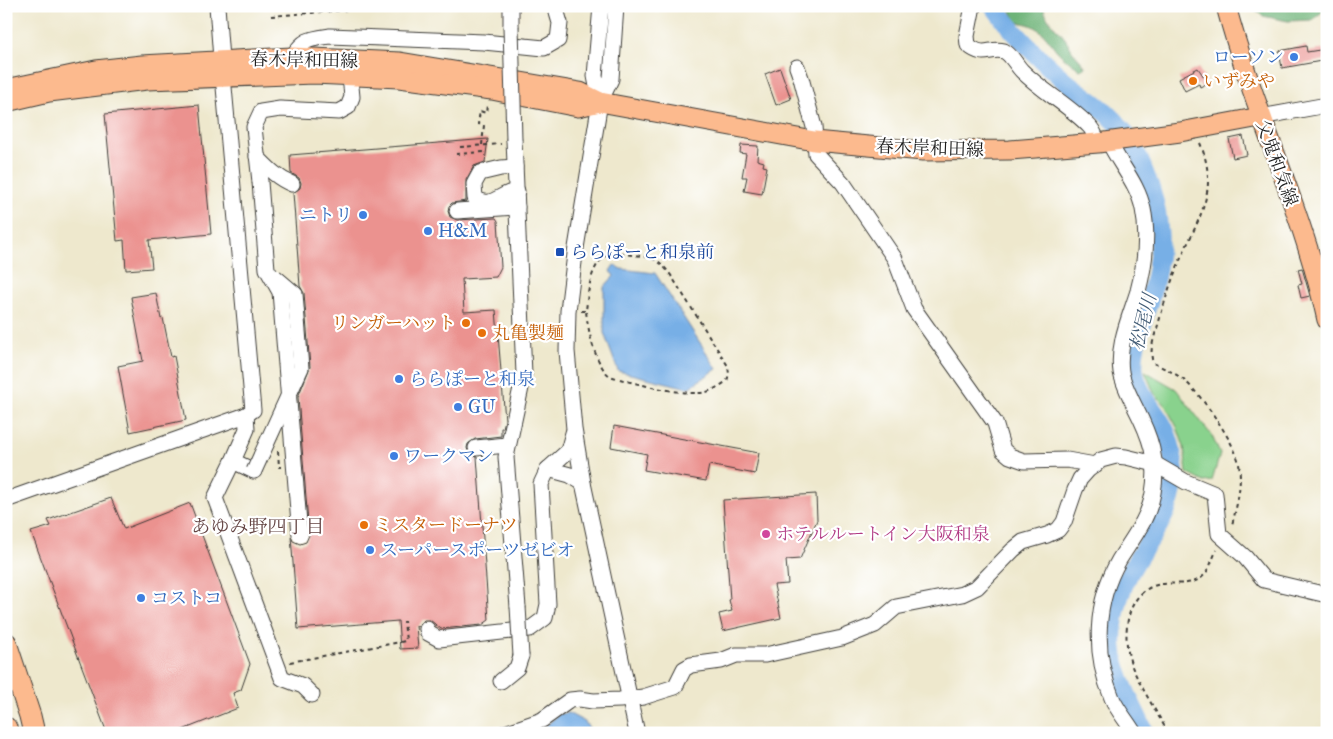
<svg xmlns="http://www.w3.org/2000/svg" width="1333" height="739" font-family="'IM FELL Great Primer','Noto Serif JP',serif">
<rect width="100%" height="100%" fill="#fff"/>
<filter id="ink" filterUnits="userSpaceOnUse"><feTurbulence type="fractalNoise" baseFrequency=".02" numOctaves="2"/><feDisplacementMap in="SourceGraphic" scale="10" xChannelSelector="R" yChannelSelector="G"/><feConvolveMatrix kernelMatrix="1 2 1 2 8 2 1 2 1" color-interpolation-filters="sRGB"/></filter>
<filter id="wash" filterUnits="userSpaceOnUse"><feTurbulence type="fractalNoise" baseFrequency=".0096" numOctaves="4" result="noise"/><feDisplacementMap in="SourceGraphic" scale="20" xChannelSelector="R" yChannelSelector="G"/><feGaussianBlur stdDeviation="1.12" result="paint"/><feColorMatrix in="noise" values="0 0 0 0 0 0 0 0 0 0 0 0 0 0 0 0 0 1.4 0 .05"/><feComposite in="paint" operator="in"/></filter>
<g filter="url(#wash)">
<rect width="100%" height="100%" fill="#eee8cd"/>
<!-- green -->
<polygon fill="#89d28d" stroke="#527754" points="1145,371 1176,389 1212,436 1220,454 1212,481 1204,482 1187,473 1184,447 1177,427 1166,407 1154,393"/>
<!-- forest -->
<g fill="#6eb478" stroke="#45684a">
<path d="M 1009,6 L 1043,6 C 1047,24 1060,29 1068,43 C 1072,52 1078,58 1085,66 L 1084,68 L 1080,70 C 1073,64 1064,59 1058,52 C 1043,34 1042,25 1016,22 Z"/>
<polygon points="1251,6 1327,6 1327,7 1313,20 1288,21 1263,16"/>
</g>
<!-- water -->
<g fill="#77afe6" stroke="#4a6681">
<polygon points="614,265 621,269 655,273 717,369 688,388 618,371 604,333 604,287 614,276 610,271"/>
<polygon points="568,713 585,722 592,733 531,733 546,726 559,714"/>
</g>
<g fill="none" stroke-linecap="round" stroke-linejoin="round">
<!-- river -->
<path stroke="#77afe6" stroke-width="19" d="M 994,6 C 1014,35 1038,58 1065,81 C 1082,95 1102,106 1116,122 C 1128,136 1137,152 1143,169 C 1163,214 1164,255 1149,301 C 1142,323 1132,346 1134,370 C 1136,390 1152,407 1162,424 C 1171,440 1175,462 1174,480 C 1171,511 1154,534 1138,558 C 1117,591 1105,634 1118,672 C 1125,693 1136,713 1145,733"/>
</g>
<g id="blocks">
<!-- building -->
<g fill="#eb928f">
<polygon points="1306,46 1307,52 1326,49 1327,60 1282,68 1279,51"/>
<polygon points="780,68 791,99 776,105 765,74"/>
<polygon points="1198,68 1208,83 1200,87 1199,84 1185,91 1179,78"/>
<polygon points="199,105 211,234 149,240 152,268 126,270 124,240 117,241 105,114"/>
<polygon points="1243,136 1247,155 1233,158 1229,139"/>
<polygon points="488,139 485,162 474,166 466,180 466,201 452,203 449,206 448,211 450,217 457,220 496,218 498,221 501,267 496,277 462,279 464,312 496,310 505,420 503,428 501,428 501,436 475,439 468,444 467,448 469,454 477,457 489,620 482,625 441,629 430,620 424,620 418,627 416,626 418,648 400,649 398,621 298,629 291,536 293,541 300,544 306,542 309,535 298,397 310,367 304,293 300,286 293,193 300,188 301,183 299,178 291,173 290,155"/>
<polygon points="741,145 758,146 757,160 764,162 763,166 767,167 762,194 744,191 747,177 742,177 746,154 740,153"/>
<polygon points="1302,268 1310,296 1301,298 1298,285 1302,284 1298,269"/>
<polygon points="156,293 161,319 163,318 171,357 174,356 186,420 130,432 118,366 143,361 131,297"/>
<polygon points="614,426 759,453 755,474 709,465 706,481 644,470 647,454 611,447"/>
<polygon points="816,494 817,520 800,559 786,560 788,584 774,585 781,618 723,631 719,614 732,611 729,600 730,600 723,500"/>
<polygon points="111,498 124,529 190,503 250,664 241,690 233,693 238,708 175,733 107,733 31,532 51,526 48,520"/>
</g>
</g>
</g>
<g filter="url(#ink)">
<use href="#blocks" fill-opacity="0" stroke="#3c3b37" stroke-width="1"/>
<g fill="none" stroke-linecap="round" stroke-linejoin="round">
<!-- minor casing -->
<g stroke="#3c3b37" stroke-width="17">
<g id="minor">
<polyline points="217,6 221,59"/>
<polyline points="601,6 595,76 600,102 575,254 568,311 567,351 574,429 583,483 637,733"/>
<path d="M 973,6 L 967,36 L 968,45 C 985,59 989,47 1004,51 C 1011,54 1016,65 1022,71 C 1043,92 1069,105 1090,127 C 1094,132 1096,137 1098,143"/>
<polyline points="511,26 511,6"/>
<path d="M 292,57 C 304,39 309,39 330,36 L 484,42 L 544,48 L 558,40 L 560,23 L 555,6"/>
<polyline points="797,67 801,78 814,127 816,154 843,183 895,259 914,309 995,423 1003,450 1010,456 1024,461 1067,460 1095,465"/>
<polyline points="600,102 611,79 616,6"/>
<polyline points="1260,117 1327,105"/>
<polyline points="514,140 524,374 506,457 518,607"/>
<path d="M 1109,142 C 1120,165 1138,184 1143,209 C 1149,237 1145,264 1138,291 C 1130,317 1117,344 1121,372 C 1123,384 1130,396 1135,407 C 1150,436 1159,460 1153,493 C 1149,518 1132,539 1119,560 C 1095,602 1093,653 1112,698 C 1117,710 1127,721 1134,733"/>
<path d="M 257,157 C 268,168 277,178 292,184"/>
<path d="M 515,167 L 501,168 L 480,173 L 474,184 L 475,198 C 492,210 499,193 517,191"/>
<polyline points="260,182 254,127 261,112 280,109 339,112 348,107 352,97 350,76"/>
<polyline points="457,211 517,207"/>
<polyline points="476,448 507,445"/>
<polyline points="233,461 247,429 246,415"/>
<polyline points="548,469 570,475 583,483"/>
<polyline points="254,471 233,461 215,498 282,678 303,686 312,695"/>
<polyline points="6,500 246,415 253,410 223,76"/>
<polyline points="427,629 428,633 439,639 530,629 545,618 548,604 541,484 548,469 568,451 573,433"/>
<polyline points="501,681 517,668 521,656"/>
<polyline points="505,733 542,720 570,700 580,699 593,701 620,700 643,697 675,687 684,669 691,665 721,661 736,655 765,655 842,638 875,625 896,607 962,594 977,587 1013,550 1023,542 1047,535 1058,530 1064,522 1075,490 1080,479 1088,470 1101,460 1116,456 1126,457 1155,464 1186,482 1215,494 1219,534 1245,557 1264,580 1327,595"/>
</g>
</g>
<!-- major casing -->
<g stroke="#3c3b37" stroke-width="21">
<g id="major">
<path d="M 1226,6 C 1254,112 1304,213 1327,320"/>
<polyline points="6,89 96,70 142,65 292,57 400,62 580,92 600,102 814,141 923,151 1010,150 1098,143 1180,132 1260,117"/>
<polyline points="6,102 49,92 147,80 314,74 399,78 492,90 578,107 600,102"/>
</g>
</g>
<!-- highway casing -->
<g stroke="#3c3b37" stroke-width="23">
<g id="highway">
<polyline points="6,643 30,716 34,733"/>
<polyline points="6,728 8,733"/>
</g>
</g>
<!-- path -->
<g stroke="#3c3b37" stroke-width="2" stroke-dasharray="4 4" stroke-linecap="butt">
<polyline points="271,16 399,6"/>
<path d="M 1200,143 C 1206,157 1210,176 1207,192 C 1203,217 1188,240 1179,263 C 1170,283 1164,304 1158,325 C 1154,337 1149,351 1153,363 C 1164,368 1176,373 1186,382 C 1202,396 1236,444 1239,464 C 1242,485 1237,505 1232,525"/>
<polyline points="482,145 484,125 478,124 480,111 486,113 487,105"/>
<polyline points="460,147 501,144"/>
<polyline points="456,154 484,152"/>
<path d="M 581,311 L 586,311 C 588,293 590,256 615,253 C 621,253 628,255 634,255 C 656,258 659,259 672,277 L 728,366 L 729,374 L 727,381 C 718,387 709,393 699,393 C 678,394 631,383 610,376 C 595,365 588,330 586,311"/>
<polyline points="278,451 279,467 281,467"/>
<polyline points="290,662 406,641 404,621"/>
<path d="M 1168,733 C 1157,712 1143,691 1133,669 C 1122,643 1123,600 1151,587 C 1167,579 1193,590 1205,574 C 1211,567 1212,558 1217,550"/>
</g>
<!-- minor -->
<use href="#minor" stroke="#fff" stroke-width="15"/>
<!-- major -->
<use href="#major" stroke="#fcba8e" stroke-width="19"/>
<!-- highway -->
<use href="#highway" stroke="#fcba8e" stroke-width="21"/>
<!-- minor-bridge casing -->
<g stroke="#3c3b37" stroke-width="17" stroke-linecap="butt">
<g id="minor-bridge">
<polyline points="511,26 514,140"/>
<polyline points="260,182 267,269 280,292 300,535"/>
<polyline points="254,471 301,368 295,294 275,277"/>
<polyline points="518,607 521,656"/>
</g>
</g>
<!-- minor-bridge -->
<use href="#minor-bridge" stroke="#fff" stroke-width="15"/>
</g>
</g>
<!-- markers -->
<g fill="#3f7fe0" stroke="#fff" stroke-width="2">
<circle cx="1294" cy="57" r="5"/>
<circle cx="363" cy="215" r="5"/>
<circle cx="428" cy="231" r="5"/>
<circle cx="399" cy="379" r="5"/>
<circle cx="458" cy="407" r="5"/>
<circle cx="394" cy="456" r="5"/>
<circle cx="370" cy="550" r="5"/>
<circle cx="141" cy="598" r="5"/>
</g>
<g fill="#e8710a" stroke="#fff" stroke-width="2">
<circle cx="1193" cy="81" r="5"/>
<circle cx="466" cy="323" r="5"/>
<circle cx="482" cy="333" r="5"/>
<circle cx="364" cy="525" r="5"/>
</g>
<rect fill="#1a4fb4" stroke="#fff" stroke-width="2" x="555" y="247" width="10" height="10" rx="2.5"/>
<circle fill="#d1479c" stroke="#fff" stroke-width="2" cx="766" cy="534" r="5"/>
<g text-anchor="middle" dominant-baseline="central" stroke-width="4.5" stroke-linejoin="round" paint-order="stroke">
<!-- shop labels -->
<g font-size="18" fill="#366cbe" stroke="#fff" text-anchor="start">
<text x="1284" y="57" text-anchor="end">ローソン</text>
<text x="353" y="215" text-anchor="end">ニトリ</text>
<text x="438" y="231">H&amp;M</text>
<text x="409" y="379">ららぽーと和泉</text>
<text x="468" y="407">GU</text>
<text x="404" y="456">ワークマン</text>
<text x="380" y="550">スーパースポーツゼビオ</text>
<text x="151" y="598">コストコ</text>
</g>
<!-- street labels -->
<g font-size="18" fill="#1c1c1c" stroke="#fff">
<text transform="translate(304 60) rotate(1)">春木岸和田線</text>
<text transform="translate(930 148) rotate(2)">春木岸和田線</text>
<text transform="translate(1277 163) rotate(70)">父鬼和気線</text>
</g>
<!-- food labels -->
<g font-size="18" fill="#c56008" stroke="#fff" text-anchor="start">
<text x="1203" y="81">いずみや</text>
<text x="456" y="323" text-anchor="end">リンガーハット</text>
<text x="492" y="333">丸亀製麺</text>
<text x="374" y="525">ミスタードーナツ</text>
</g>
<!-- transit labels -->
<g font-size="18" fill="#164399" stroke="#fff" text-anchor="start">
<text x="570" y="252">ららぽーと和泉前</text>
</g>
<!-- hotel labels -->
<g font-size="18" fill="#b23c85" stroke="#fff" text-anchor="start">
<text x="776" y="534">ホテルルートイン大阪和泉</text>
</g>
<!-- water labels -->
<g font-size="19" font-style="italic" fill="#455e77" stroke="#fff">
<text transform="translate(1143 322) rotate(-76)">松尾川</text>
</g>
<!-- neighbourhood labels -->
<g font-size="19" fill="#644544" stroke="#fff">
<text x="258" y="526">あゆみ野四丁目</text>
</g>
</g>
<!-- margin -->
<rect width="1333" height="739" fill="none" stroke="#fff" stroke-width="25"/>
</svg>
